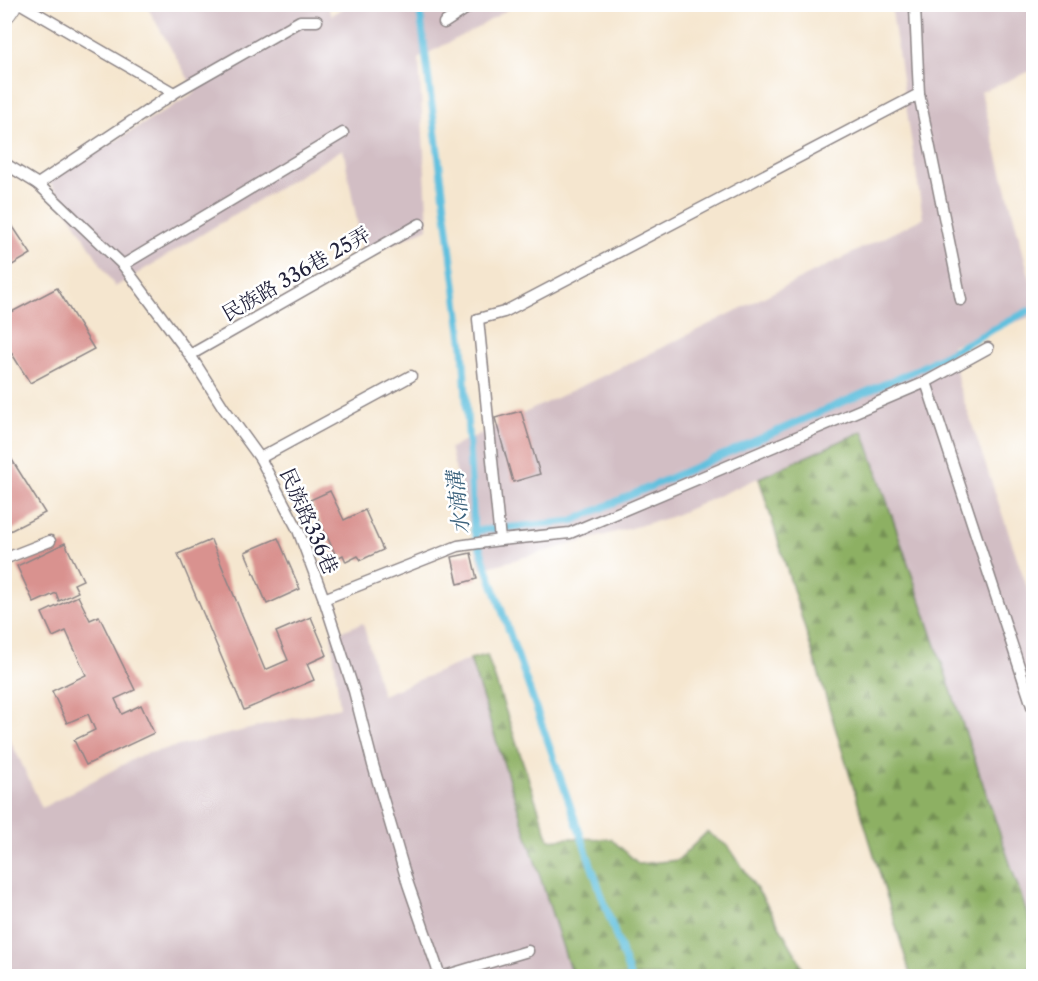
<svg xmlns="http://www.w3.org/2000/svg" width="1038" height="981" font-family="'Libre Caslon Text','Noto Serif TC',serif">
<defs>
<pattern id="forest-firs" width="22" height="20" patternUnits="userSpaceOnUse" patternTransform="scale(1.5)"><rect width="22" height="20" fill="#8db063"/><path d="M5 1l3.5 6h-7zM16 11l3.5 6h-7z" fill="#738f53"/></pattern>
</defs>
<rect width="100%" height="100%" fill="#fff"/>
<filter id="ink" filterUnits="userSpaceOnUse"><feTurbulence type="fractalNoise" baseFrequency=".0167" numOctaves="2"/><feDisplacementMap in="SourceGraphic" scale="12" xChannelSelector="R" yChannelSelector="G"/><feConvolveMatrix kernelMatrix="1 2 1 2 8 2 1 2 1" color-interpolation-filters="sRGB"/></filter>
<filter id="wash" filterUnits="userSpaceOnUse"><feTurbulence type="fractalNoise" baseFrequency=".008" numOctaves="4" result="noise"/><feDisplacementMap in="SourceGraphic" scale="24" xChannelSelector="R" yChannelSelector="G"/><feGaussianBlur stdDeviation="1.35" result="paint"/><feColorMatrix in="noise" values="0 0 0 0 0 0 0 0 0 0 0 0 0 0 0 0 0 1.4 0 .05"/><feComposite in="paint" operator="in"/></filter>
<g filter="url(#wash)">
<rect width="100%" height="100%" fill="#f5e6cf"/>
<!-- industrial -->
<g fill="#d2bec4">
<polygon points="146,5 326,5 332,15 348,5 515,5 479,27 419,58 428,228 364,257 343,149 115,287 49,181 196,92"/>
<polygon points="891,5 1033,5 1033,70 981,92 1033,290 1033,316 952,345 959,386 1033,605 1033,931 863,431 671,517 481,569 450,448 645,356 923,218"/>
<polygon points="363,623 382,695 470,659 572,976 5,976 4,729 20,760 42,808 141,755 340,707 331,635"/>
</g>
<!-- forest -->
<g fill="url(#forest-firs)" stroke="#58694f" stroke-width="1.5">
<polygon points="863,431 1033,931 1033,976 911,976 759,478"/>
<polygon points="487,655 549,840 570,838 611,839 639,864 678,860 707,832 729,847 766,903 798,958 805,976 572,976 470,659"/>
</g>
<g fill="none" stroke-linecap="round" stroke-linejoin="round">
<!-- stream -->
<g stroke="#60c0de" stroke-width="7">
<polyline points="419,4 463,347 474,531 630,976"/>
<polyline points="474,531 572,521 914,371 1028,311"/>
</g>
</g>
<g id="blocks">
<!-- building -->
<g fill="#d9928f">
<polygon points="4,213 31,254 4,270"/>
<polygon points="57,288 94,349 30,383 4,341 4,316"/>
<polygon points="521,411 540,474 513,482 495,418"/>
<polygon points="4,447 45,513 4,534"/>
<polygon points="330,491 344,520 365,510 383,550 361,560 358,556 346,562 343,555 337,558 310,500"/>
<polygon points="278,538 300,589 267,604 245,552"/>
<polygon points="211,540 265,670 288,660 276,632 311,617 327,655 307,664 314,680 244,710 178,554"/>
<polygon points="65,543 83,580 74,584 78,592 59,601 56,593 34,603 17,566"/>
<polygon points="471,553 477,579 458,584 452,557"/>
<polygon points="78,596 90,620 99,616 135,690 115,699 122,714 141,705 154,733 86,765 74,740 95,730 88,714 67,723 52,691 86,675 66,631 53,637 42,613"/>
</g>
</g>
</g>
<g filter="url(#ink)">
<use href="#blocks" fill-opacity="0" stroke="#8c8485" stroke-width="1.5"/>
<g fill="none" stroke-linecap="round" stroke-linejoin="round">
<!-- service casing -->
<g stroke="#8c8485" stroke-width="13">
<g id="service">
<polyline points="21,4 174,93"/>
<polyline points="915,8 919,94 961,300"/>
<polyline points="444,23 473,4"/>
<polyline points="4,163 38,184 123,265 190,355 223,407 260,458 298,530 324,599 354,691 373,765 408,884 440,976"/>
<polyline points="38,184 174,93 300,21 317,21"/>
<polyline points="123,265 343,133"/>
<polyline points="190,355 420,224"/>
<polyline points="926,382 1034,712"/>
<polyline points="260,458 411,376"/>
<polyline points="500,540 478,319 504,312 919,94"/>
<polyline points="4,559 50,541"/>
<polyline points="324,599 458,546 500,540 570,533 926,382 988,348"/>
<polyline points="444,976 528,951"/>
</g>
</g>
<!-- tertiary casing -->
<g stroke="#8c8485" stroke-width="28">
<polyline id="tertiary" points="4,10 8,4"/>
</g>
<!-- service -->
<use href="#service" stroke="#fff" stroke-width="10"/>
<!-- tertiary -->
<use href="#tertiary" stroke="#fff" stroke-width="26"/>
</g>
</g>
<g text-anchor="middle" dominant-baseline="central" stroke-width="5" stroke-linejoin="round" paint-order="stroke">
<!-- street labels -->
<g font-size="20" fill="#22223b" stroke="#fff">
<text transform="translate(296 274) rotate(-30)">民族路 336巷 25弄</text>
<text transform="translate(309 521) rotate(66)">民族路336巷</text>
</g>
<!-- water labels -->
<g font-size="21" font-style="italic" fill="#3b617c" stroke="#fff">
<text transform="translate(458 503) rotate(-96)">水湳溝</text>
</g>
</g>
<!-- margin -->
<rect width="1038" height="981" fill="none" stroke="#fff" stroke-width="24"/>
</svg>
